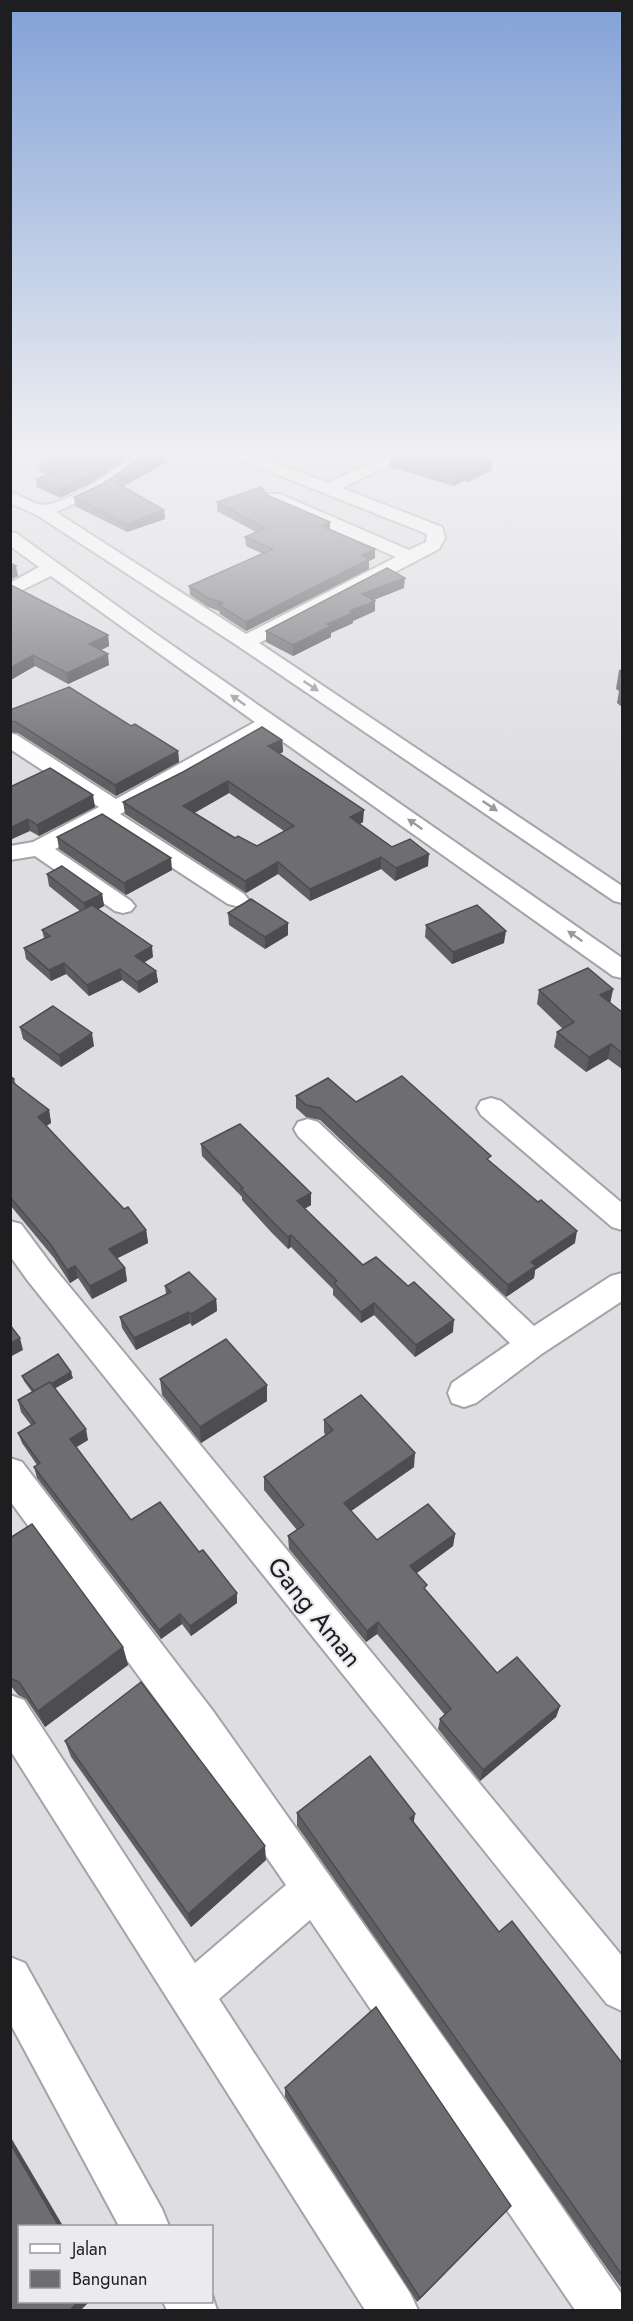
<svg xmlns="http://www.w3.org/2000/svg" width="633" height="2321" font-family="Jost,sans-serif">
<rect width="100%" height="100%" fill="#dedde2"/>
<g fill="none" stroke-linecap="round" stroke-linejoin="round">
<!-- minor casing -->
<g stroke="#a4a4a8" stroke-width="4">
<g id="minor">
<path d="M 135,455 L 153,455 L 102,491 L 56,512 L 246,634 L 396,557 L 268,502 L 266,498 L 268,494 L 280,494 L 409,550 L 426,542 L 427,534 L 236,458 L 234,455 L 256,455 L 328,483 L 386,455 L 406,455 L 404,458 L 342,488 L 442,527 L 445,538 L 439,549 L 259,643 L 622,886 L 622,903 L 614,901 L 238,646 L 37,515 L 10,503 L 10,492 C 21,495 35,506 45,505 C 70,503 115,469 135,455 Z"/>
<polygon points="10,532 16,533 156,634 622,958 622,978 613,976 268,731 183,782 120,814 244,894 248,899 244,904 236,906 228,904 104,823 55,849 131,901 135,906 131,911 123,913 115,911 35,856 10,860 10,846 33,842 99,807 10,749 10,733 17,735 116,799 255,722 51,576 10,596 10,583 39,567 10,546"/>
<polygon points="491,1098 501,1101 622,1203 622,1230 612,1227 481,1115 477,1108 481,1101"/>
<polygon points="308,1119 318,1122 534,1326 611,1276 622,1273 622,1301 543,1353 476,1403 464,1407 452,1403 448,1393 452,1383 510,1343 298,1136 294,1129 298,1122"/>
<polygon points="10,1221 21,1224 50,1263 622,1956 622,2011 607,2004 28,1281 10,1256"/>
<polygon points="10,1458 22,1462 213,1711 509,2130 621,2293 622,2310 575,2310 310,1920 219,1999 410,2293 418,2310 365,2310 10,1750 10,1695 24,1700 195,1963 286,1885 185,1739 10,1501"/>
<polygon points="10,1957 25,1963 162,2209 169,2226 119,2226 10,2023"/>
<polygon points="212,2295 217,2310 167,2310 163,2302 212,2302"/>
</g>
</g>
<!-- minor -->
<use href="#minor" fill="#fff" fill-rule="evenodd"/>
</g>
<!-- wall -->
<g fill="#5f5f62" fill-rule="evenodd">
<polygon points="57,455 131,455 91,483 60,498 37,487 36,479 48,475 40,472 39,464 58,455"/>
<polygon points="390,460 492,470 468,482 464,481 454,486 390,467"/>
<polygon points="165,463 123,487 164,510 165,519 127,532 75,506 74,497"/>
<polygon points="267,495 330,522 330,530 375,558 369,561 369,569 246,631 220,614 219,611 208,607 190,595 189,586 263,554 246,546 245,537 256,532 217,511 217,502"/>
<polygon points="10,586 108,635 109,646 101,650 109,665 68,684 35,666 10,680"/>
<polygon points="404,588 374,600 375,611 353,621 353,623 331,633 331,637 293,656 266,642 266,631"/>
<polygon points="622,669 622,707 617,703 619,691 616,689 619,670"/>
<polygon points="10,710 131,726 178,751 179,762 116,796 18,733 10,732"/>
<path d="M 282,740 L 283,752 L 279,754 L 363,822 L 360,824 L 392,847 L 428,866 L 395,881 L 381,869 L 310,901 L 278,874 L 246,893 L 125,814 L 123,802 ZM 229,793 L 284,831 L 257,846 L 235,838 L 194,813 Z"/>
<polygon points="10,787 95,807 39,836 30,831"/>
<polygon points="57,837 172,870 126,895 59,849"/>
<polygon points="47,874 102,894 104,906 98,909 153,957 144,962 156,971 158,982 139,993 122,980 89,996 66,974 51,981 26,959 24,948 44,938 42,930 80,911 49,886"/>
<polygon points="228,913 288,923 288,935 265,949 229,925"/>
<polygon points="426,925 504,943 452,964 425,937"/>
<polygon points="613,989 610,1003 622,1012 622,1069 608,1059 586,1072 554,1047 557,1032 563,1029 537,1004 539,990"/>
<polygon points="20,1027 94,1046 61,1067 23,1039"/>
<polygon points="10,1076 14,1079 16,1085 49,1110 51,1123 46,1126 124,1209 146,1230 148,1243 117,1258 125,1268 127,1281 92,1299 78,1278 70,1283 54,1258 10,1205"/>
<polygon points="296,1096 356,1102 490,1161 575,1243 535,1270 534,1278 506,1297 320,1120 306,1117 296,1108"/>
<polygon points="201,1144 311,1193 311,1205 304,1209 363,1265 453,1332 415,1357 374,1315 361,1323 333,1295 333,1289 291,1247 288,1249 272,1233 242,1200 242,1197 202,1156"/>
<polygon points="165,1286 216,1299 217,1311 192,1326 190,1323 136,1350 122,1328 120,1317 166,1294"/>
<polygon points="22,1376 73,1378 55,1388 88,1440 76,1447 131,1520 237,1603 191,1636 182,1624 161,1639 37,1478 34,1467 37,1465 22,1443 18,1433 31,1425 21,1412 18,1400 32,1392 24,1381"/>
<polygon points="160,1379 267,1401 201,1443 162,1395"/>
<polygon points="324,1420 414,1467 351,1511 377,1540 455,1534 453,1546 416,1573 426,1591 497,1673 560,1706 556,1717 480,1781 438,1729 440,1719 445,1715 377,1634 366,1642 289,1549 288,1536 297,1530 264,1490 264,1477 326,1435 324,1433"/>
<polygon points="10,1538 123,1647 128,1665 45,1727 26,1699 18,1695 10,1685"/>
<polygon points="65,1741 266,1860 191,1927 71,1757"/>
<polygon points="297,1813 414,1822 499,1932 622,2063 622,2289 606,2267 297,1826"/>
<polygon points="285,2088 511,2206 417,2302 285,2097"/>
</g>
<!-- shaded-wall -->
<g fill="#4d4d50">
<polygon points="119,455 131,455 91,483 60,498 59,491"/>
<polygon points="164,455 165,463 116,490 115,482"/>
<polygon points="492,462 492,470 468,482 468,474"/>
<polygon points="465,473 464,481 454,486 455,478"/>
<polygon points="164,510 165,519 127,532 126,524"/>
<polygon points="330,522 330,531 321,526"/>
<polygon points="375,549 375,558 369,561 369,569 246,631 246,622 362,555"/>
<polygon points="16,566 18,576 10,580 10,569"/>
<polygon points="405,578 404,588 362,604 362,594"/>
<polygon points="375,601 375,611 353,621 353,623 331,633 331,637 293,656 293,645 327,624 350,611"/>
<polygon points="108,635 109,646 91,655 89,644"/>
<polygon points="108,654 109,665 68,684 67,673"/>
<polygon points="33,655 35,666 11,680 10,668"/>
<polygon points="282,740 283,752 268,758 268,746"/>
<polygon points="178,751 179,762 116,796 115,785"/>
<polygon points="228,781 229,793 184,819 183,806"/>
<polygon points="93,795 95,807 39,836 37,825"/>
<polygon points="364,810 363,822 350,829 350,817"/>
<polygon points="28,819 30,831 10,840 10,828"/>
<polygon points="429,854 428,866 395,881 396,868"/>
<polygon points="381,857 381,869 310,901 310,889"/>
<polygon points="171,858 172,870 126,895 124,883"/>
<polygon points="278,862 278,874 246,893 245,881"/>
<polygon points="102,894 104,906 86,916 84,903"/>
<polygon points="288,923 288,935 265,949 265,937"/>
<polygon points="506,931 504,943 452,964 453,952"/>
<polygon points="152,946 153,957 137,967 135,956"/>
<polygon points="64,963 66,974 51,981 49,970"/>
<polygon points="120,969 122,980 89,996 87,985"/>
<polygon points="156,971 158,982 139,993 137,982"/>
<polygon points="613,989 610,1004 600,995"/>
<polygon points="92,1033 94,1046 61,1067 59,1055"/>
<polygon points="611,1044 608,1059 586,1072 589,1057"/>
<polygon points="49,1110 51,1123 40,1130 38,1117"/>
<polygon points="311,1193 311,1205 297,1213 297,1201"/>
<polygon points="146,1230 148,1243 112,1261 109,1249"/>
<polygon points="577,1231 575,1243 535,1270 534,1278 506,1297 508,1285 531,1262"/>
<polygon points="291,1235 291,1247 288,1249 288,1237"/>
<polygon points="75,1266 78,1278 70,1283 67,1270"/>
<polygon points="125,1268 127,1281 92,1299 90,1286"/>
<polygon points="216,1299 217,1311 192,1326 191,1314"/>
<polygon points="374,1303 374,1315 361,1323 361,1312"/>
<polygon points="189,1312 190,1323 136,1350 134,1338"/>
<polygon points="454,1320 453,1332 415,1357 416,1345"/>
<polygon points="20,1338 23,1350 10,1357 10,1344"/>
<polygon points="71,1372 73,1378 37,1399 35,1393"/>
<polygon points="267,1385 267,1401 201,1443 200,1427"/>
<polygon points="86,1429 88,1440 72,1450 70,1439"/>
<polygon points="415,1453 414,1467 344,1516 344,1503"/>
<polygon points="455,1534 453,1546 409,1579 410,1566"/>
<polygon points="237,1593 237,1603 191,1636 190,1626"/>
<polygon points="180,1614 182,1624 161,1639 159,1630"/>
<polygon points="378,1622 377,1634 366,1642 367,1631"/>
<polygon points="123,1647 128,1665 45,1727 38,1711"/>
<polygon points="560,1706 556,1717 480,1781 483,1770"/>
<polygon points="415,1814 413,1827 410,1818"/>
<polygon points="265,1846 266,1860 191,1927 188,1914"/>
<polygon points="10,2136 63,2226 59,2226 10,2143"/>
<polygon points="511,2206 506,2212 417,2302 420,2298"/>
<polygon points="79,2301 90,2301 81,2310 70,2310"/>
</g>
<!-- building -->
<g fill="#6e6e72" stroke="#4d4d50" stroke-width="1.5" fill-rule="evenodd">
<polygon points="58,455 119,455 90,475 59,491 36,479 59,471 39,464"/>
<polygon points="145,455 164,455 115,482 164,510 126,524 74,497 102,484"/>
<polygon points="400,455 469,455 492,462 468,474 465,473 455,478 390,460"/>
<polygon points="261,487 267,495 330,522 321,526 375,549 362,555 369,559 246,622 219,605 223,603 208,598 189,586 273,549 245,537 265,528 217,502"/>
<polygon points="10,563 16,566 10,569"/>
<polygon points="387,568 405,578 362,594 375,601 350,611 353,613 327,624 331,626 293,645 266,631"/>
<polygon points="10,586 13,586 108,635 89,644 108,654 67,673 33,655 10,668"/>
<polygon points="69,687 131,726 135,724 178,751 115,785 16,722 10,721 10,710"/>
<path d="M 262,727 L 282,740 L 268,746 L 364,810 L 350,817 L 392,847 L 410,839 L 429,854 L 396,868 L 381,857 L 310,889 L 278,862 L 245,881 L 123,802 L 183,772 ZM 228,781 L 294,826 L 257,846 L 238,836 L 235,838 L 183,806 Z"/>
<polygon points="50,768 93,795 37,825 28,819 10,828 10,787"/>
<polygon points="102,814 171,858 124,883 57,837"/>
<polygon points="62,866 102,894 84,903 47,874"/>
<polygon points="251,899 288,923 265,937 228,913"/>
<polygon points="92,905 152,946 135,956 156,971 137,982 120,969 87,985 64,963 49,970 24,948 50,936 42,930"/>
<polygon points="477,905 506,931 453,952 426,925"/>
<polygon points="588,968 613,989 600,995 622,1012 622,1053 611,1044 589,1057 557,1032 574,1022 539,990"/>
<polygon points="53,1006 92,1033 59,1055 20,1027"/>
<polygon points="10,1076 14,1079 11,1081 49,1110 38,1117 124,1209 128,1207 146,1230 109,1249 125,1268 90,1286 75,1266 67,1270 51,1245 10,1197"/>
<polygon points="402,1076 491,1156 487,1159 538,1202 541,1200 577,1231 531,1262 536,1266 508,1285 320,1108 306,1105 296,1096 328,1078 356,1102"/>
<polygon points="240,1124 311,1193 297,1201 363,1265 376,1257 408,1286 414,1282 454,1320 416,1345 374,1303 361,1312 334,1283 337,1281 291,1235 288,1237 272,1221 241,1189 243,1188 201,1144"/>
<polygon points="189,1272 216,1299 191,1314 189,1312 134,1338 120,1317 171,1292 165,1286"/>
<polygon points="10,1325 20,1338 10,1344"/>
<polygon points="226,1339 267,1385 200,1427 160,1379"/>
<polygon points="58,1354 71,1372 51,1384 50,1382 34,1391 22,1376"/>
<polygon points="50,1382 86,1429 70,1439 131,1520 160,1502 199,1552 203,1550 237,1593 190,1626 180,1614 159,1630 34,1467 40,1463 18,1433 35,1423 18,1400"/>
<polygon points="361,1395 415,1453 344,1503 377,1540 428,1504 455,1534 410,1566 427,1585 424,1588 497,1673 517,1657 560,1706 483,1770 440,1719 451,1709 378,1622 367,1631 288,1536 304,1525 264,1477 333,1430 324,1420"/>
<polygon points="32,1524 123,1647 38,1711 19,1682 10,1678 10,1538"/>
<polygon points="141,1682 265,1846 188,1914 65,1741"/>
<polygon points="370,1756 415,1814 410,1818 499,1932 512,1921 622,2063 622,2275 297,1813"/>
<polygon points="376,2007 511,2206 420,2298 285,2088"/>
<polygon points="10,2143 59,2226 20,2226 20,2301 79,2301 70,2310 10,2310"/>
</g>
<!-- one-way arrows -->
<defs><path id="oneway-solid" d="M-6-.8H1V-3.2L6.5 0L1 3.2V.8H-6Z" transform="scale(1.5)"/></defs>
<g fill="#9a9a9b">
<use href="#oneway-solid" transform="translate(311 686) rotate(34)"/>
<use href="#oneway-solid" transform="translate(238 700) rotate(-145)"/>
<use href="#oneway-solid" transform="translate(490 806) rotate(34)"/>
<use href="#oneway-solid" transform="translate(415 824) rotate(-145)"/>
<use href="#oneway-solid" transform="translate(575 936) rotate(-145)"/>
</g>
<!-- sky -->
<linearGradient id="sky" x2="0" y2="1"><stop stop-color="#82a1d7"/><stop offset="0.58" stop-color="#f0f0f2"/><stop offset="1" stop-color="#f0f0f2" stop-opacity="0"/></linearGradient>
<rect width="633" height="780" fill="url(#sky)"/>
<g text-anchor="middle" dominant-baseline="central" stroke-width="4.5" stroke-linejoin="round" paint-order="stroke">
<!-- near-street labels -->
<g font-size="26" fill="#1e1e20" stroke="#ebebef">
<text transform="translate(315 1612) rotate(51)">Gang Aman</text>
</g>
</g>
<!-- border -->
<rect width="633" height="2321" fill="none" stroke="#1e1e20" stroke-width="24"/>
<!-- legend -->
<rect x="18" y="2225" width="195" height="78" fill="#ebebef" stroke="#99999c" stroke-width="1.5"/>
<rect x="30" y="2244" width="30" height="9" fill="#ffffff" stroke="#99999c" stroke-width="1.5"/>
<text x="72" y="2255" font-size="18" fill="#1e1e20">Jalan</text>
<rect x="30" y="2270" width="30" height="18" fill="#6e6e72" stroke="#99999c" stroke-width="1.5"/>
<text x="72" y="2285" font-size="18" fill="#1e1e20">Bangunan</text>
</svg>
